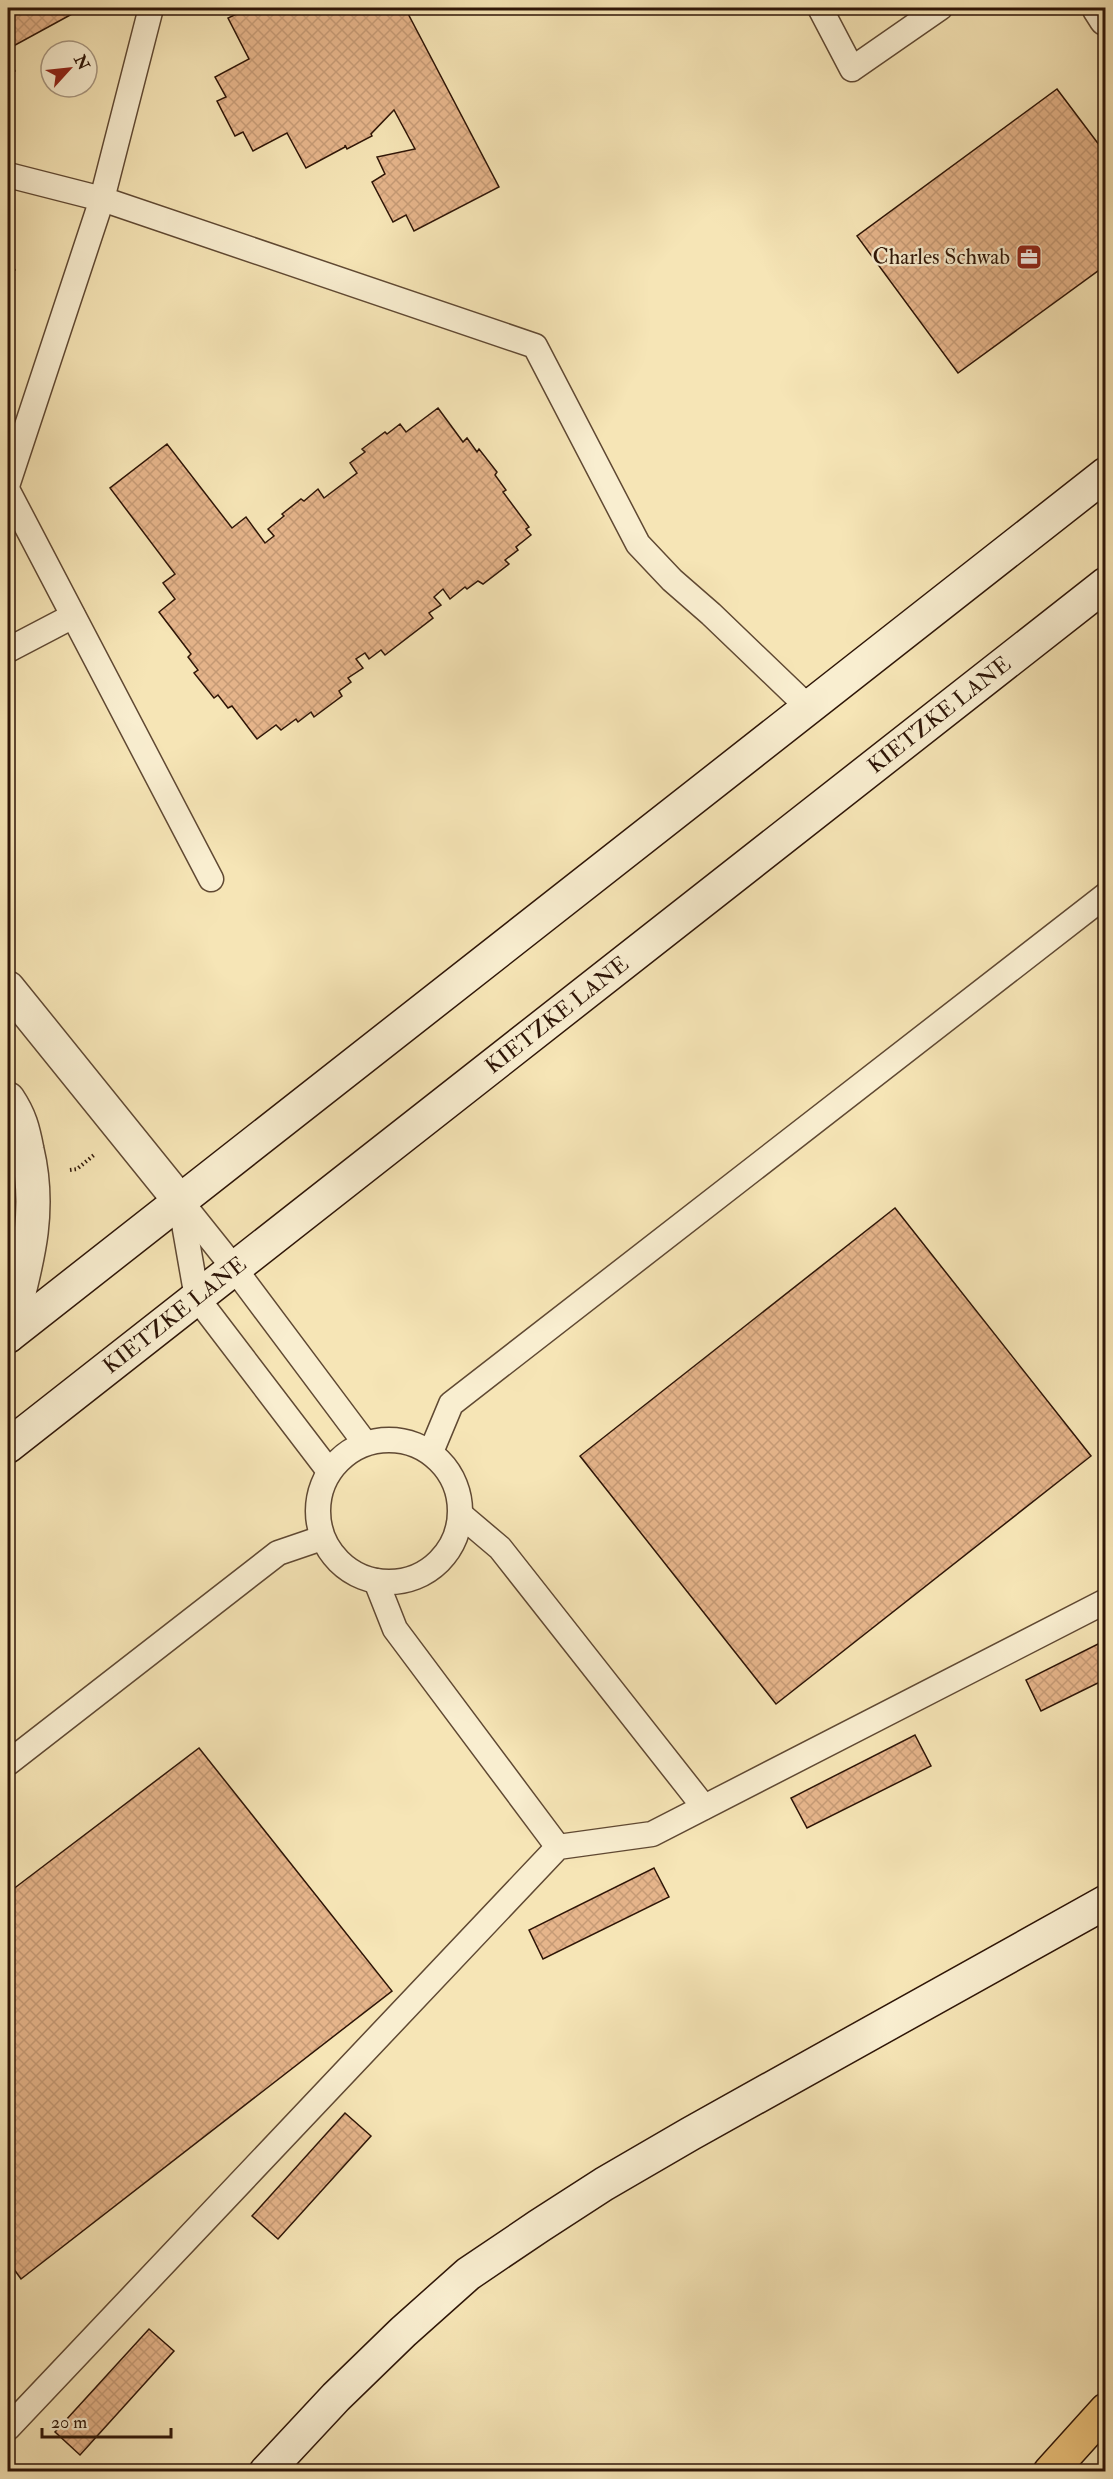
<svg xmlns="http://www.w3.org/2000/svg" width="1113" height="2479" font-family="'IM FELL Double Pica',serif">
<defs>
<pattern id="building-cross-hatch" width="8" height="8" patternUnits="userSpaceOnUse" patternTransform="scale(1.5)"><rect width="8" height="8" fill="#e6b58b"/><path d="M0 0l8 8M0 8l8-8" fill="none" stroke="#c69b76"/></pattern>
</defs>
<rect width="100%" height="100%" fill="#f6e5b6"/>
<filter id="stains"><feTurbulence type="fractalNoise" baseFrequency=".00333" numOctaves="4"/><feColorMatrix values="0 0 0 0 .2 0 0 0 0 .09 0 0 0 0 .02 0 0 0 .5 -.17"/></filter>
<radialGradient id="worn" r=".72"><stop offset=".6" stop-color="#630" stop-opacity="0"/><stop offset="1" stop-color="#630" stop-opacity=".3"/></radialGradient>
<!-- building -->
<g fill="url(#building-cross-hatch)" stroke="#2e1507" stroke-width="1.5">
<polygon points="8,8 83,8 8,49"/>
<polygon points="249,8 405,8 499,187 414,231 406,215 393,222 372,182 385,174 377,157 415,149 394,110 371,134 372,136 347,149 345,145 345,147 306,168 287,133 253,151 243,132 235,136 217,101 226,97 215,77 249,59 228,18"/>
<polygon points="8,58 15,71 8,75"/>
<polygon points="1057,89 1106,154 1106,265 958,373 857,236"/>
<polygon points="8,257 15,270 8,274"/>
<polygon points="438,408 463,442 467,438 477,452 479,449 497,472 495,475 506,490 503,492 529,527 526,529 531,535 516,547 518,550 505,560 509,564 483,584 478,581 467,589 465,587 450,599 443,589 434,597 441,605 429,613 433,618 385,655 381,650 369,659 365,653 356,659 363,668 348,678 351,682 339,691 342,696 314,717 311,712 298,722 296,719 281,730 276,725 257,739 232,706 228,708 218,695 214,698 194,673 198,670 188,657 191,654 159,612 175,599 163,583 175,574 110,488 167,444 232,528 246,517 265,543 274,536 268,529 284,516 282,514 301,499 304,501 318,489 324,498 357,473 350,463 365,452 362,449 385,432 387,434 400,424 406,432"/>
<polygon points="895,1208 1091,1456 776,1704 580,1456"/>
<polygon points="1106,1640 1106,1679 1041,1711 1026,1680"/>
<polygon points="915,1735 931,1766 807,1828 791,1798"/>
<polygon points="199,1748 392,1991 21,2279 8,2261 8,1893"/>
<polygon points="654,1868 669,1897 543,1959 529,1930"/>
<polygon points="345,2113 371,2136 278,2239 252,2216"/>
<polygon points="149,2329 174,2351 80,2455 55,2432"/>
</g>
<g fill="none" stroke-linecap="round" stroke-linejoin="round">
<!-- lane casing -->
<g stroke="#604933" stroke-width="27">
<g id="lane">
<polyline points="820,8 852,69 940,8"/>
<polyline points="8,175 102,199 535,346 638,544 672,580 711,614 809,708"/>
<polyline points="8,483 102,199 151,8"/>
<polyline points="8,491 211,879"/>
<polyline points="8,650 73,616"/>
<polyline points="180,1201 197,1298 329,1471"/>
<polyline points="182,1203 234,1268 365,1443"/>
<circle cx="389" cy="1511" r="71"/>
<polyline points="431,1452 451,1404 1106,895"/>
<polyline points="461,1515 500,1548 704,1807"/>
<polyline points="376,1581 395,1629 558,1847"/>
<polyline points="8,1763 278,1553 322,1538"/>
<polyline points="8,2428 558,1847 652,1834 1106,1601"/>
</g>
</g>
<!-- street casing -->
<g stroke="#604933" stroke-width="36">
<g id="street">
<polyline points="1099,8 1106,19"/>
<polyline points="8,988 180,1201"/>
<path d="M 8,1099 C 20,1117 23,1129 27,1150 C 43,1217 24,1271 8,1336"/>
</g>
</g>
<!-- secondary casing -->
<g stroke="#2e1507" stroke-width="36">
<g id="secondary">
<polyline points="8,1336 1106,474"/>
<path id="s1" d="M 8,1446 L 1106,584"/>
<polyline points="266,2472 336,2397 403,2332 468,2274 539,2226 604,2184 690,2134 1106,1902"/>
</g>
</g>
<!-- highway casing -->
<g stroke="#2e1507" stroke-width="36">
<polyline id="highway" points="1050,2472 1106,2410"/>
</g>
<!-- path -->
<polyline stroke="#2e1507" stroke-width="4" stroke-dasharray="1.5 3" stroke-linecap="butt" points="70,1170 77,1169 94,1155"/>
<!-- lane -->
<use href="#lane" stroke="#f9eed0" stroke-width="24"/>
<!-- street -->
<use href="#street" stroke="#f9eed0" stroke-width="33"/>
<!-- secondary -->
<use href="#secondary" stroke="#f9eed0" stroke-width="33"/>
<!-- highway -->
<use href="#highway" stroke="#ebc27b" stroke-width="33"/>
</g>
<!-- icons -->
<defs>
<g id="office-square" transform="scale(1.35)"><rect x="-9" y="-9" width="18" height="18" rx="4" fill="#8f2418" stroke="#f9eed0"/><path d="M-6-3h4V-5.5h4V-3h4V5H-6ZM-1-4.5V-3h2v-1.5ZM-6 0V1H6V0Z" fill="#fff"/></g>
</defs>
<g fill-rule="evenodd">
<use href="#office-square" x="1029" y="257"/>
</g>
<g text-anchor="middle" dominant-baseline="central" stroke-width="4.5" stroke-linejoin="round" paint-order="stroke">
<!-- poi labels -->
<g font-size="22" fill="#2e1507" stroke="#f9eed0" text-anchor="end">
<text x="1010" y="257">Charles Schwab</text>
</g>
<!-- street labels -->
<g font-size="22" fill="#2e1507" stroke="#f9eed0">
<text stroke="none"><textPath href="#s1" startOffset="1184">KIETZKE LANE</textPath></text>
<text stroke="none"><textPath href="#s1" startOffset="698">KIETZKE LANE</textPath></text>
<text stroke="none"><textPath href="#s1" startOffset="212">KIETZKE LANE</textPath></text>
</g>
</g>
<!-- margin -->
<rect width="1113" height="2479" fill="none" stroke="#f6e5b6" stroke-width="30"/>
<rect x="9" y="9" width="1095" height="2461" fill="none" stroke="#2e1507" stroke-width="3"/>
<rect x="15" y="15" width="1083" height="2449" fill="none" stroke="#2e1507" stroke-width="1.5"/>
<!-- north arrow -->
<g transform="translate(69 69) rotate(63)"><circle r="28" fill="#f9eed0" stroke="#a89780" stroke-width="1.5"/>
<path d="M0-4.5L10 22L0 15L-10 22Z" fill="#8f2418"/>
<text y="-9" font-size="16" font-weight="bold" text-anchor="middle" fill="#2e1507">N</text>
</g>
<!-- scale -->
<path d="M42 2428v9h129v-9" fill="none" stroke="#2e1507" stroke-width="3"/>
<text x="51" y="2428" font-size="18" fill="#2e1507" stroke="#f9eed0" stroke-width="4.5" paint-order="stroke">20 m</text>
<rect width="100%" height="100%" filter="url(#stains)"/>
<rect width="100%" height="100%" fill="url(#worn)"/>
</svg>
